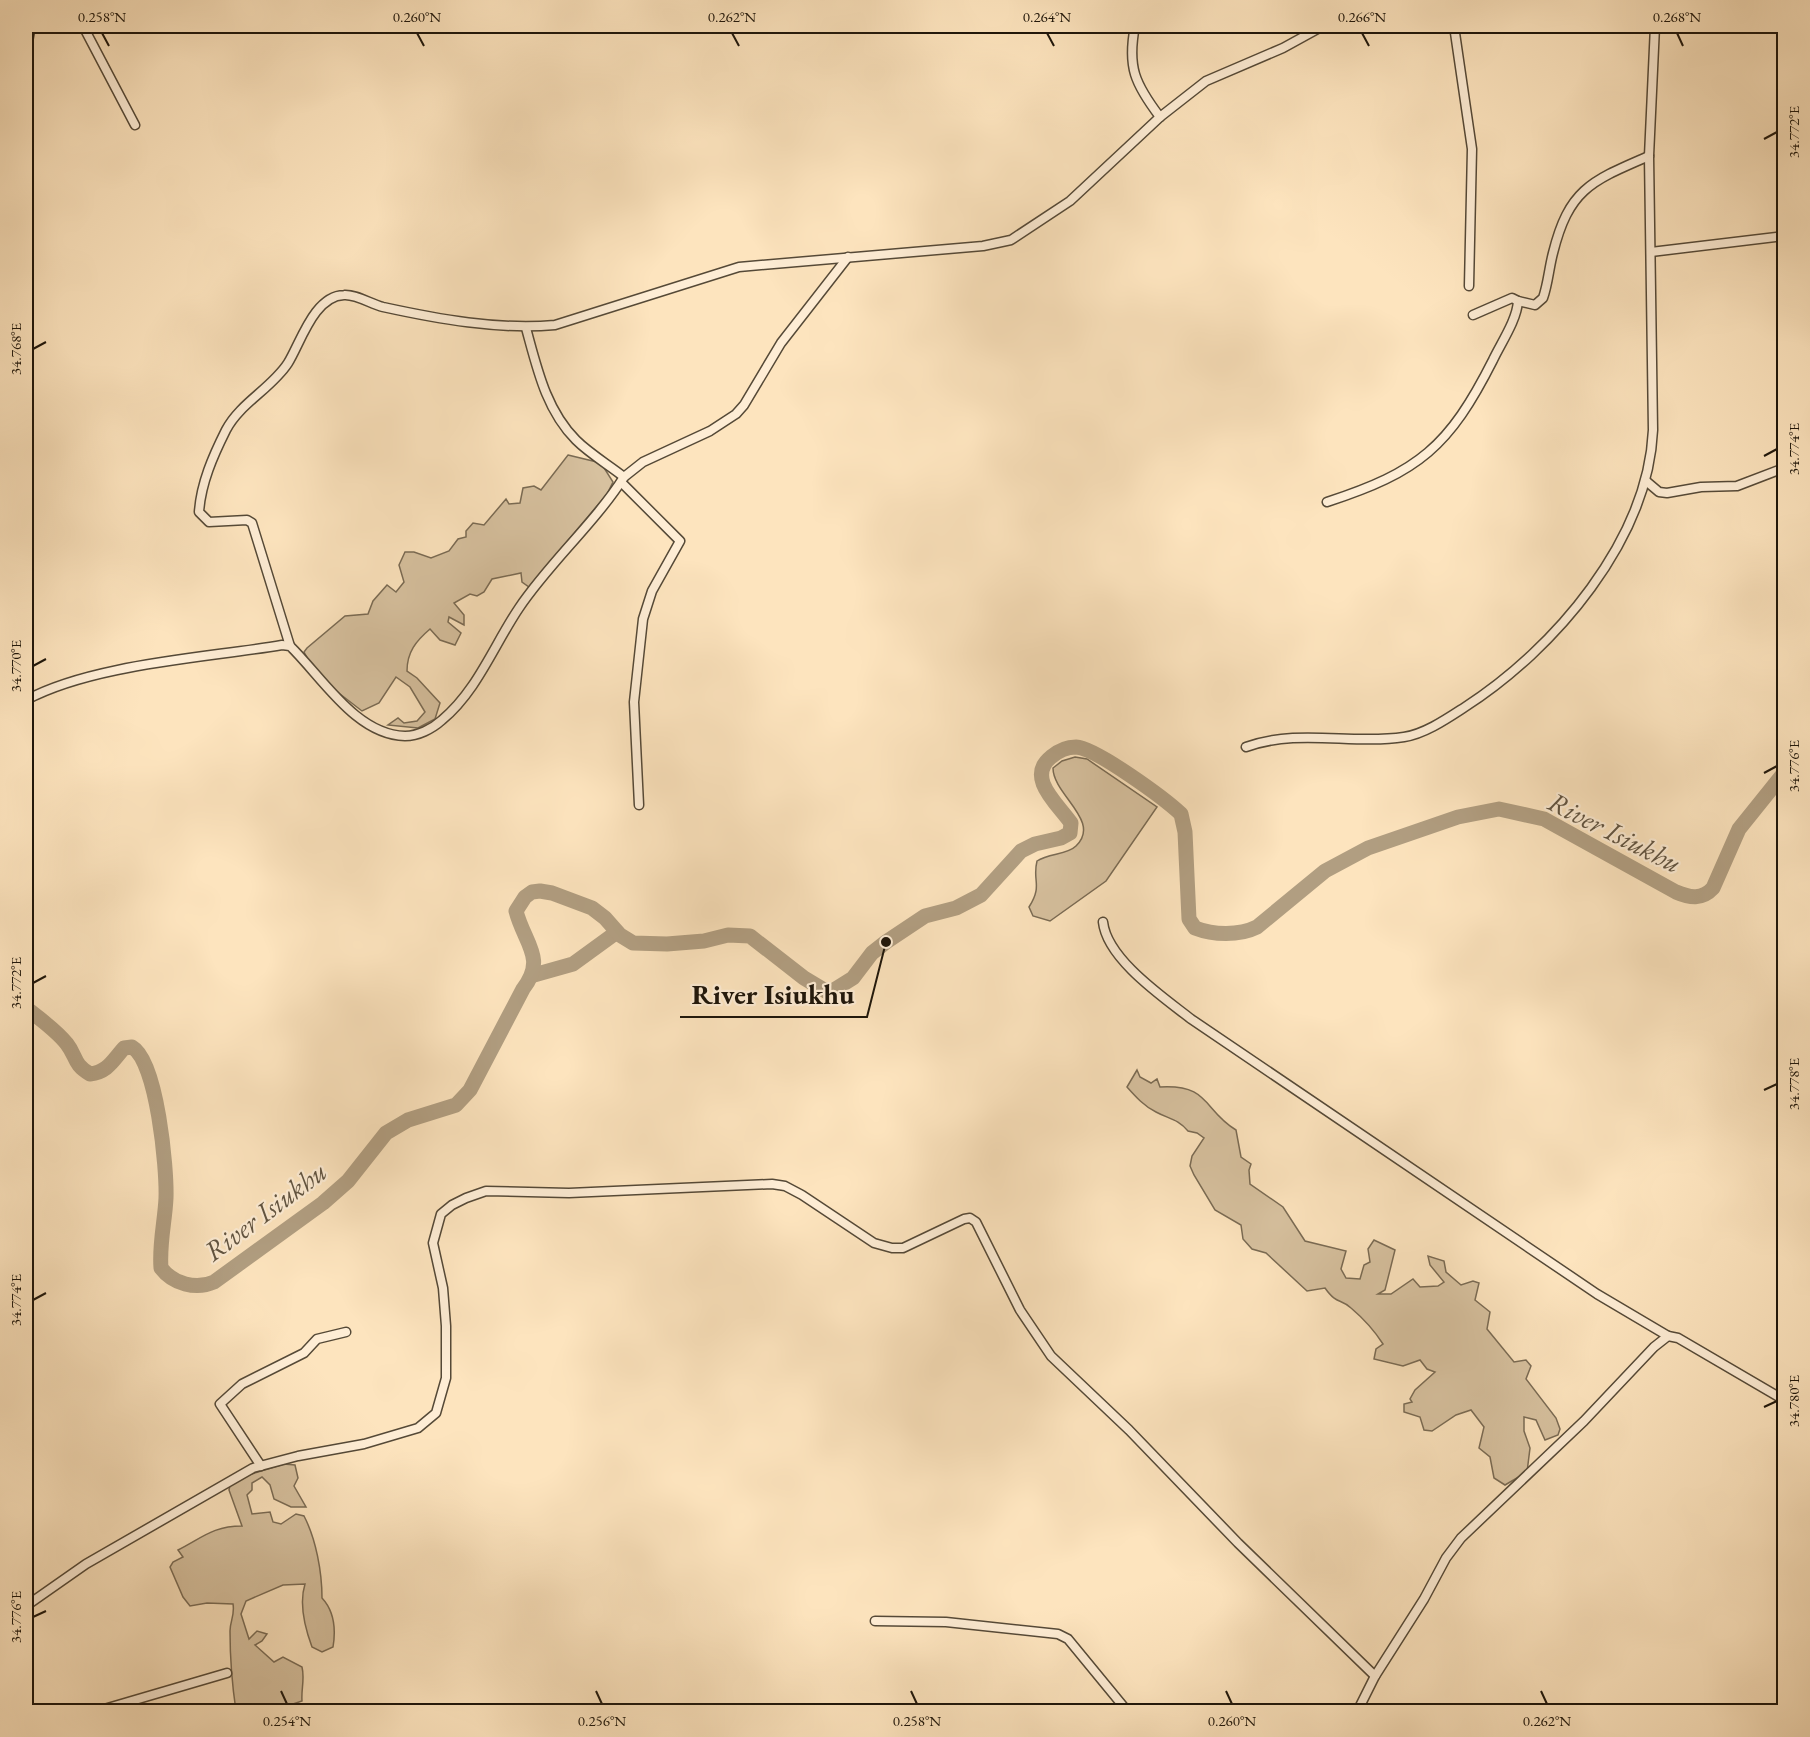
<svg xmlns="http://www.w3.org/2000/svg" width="1810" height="1737" font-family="'EB Garamond',serif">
<rect width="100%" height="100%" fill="#fde4be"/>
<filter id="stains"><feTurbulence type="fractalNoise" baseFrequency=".00333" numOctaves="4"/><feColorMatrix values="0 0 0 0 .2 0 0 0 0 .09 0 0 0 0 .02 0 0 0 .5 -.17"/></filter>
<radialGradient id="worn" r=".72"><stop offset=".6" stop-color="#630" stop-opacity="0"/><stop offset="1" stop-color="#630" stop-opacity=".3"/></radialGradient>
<!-- green -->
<g fill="#d7c19f" stroke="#7a6b54" stroke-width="1.5">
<path d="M 568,455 L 601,463 L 613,482 L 607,494 L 529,587 L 522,582 L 521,573 L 492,579 L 484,592 L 477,596 L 470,594 L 454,603 L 464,615 L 464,625 L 449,617 L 448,622 L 461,633 L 455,645 L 440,640 L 430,629 C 416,641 407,652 407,671 L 417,678 L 440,703 L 435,719 L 418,728 L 388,725 L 398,718 L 404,723 L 417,721 L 425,712 L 410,687 L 396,677 L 379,703 L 362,711 L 318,677 L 304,652 L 307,648 L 345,616 L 368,614 L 373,601 L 387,585 L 396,592 L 404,582 L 399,565 L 405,552 L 414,552 L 431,558 L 449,551 L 458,539 L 466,537 L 466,531 L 473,523 L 484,525 L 506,499 L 509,504 L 520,503 L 523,488 L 534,486 L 541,490 Z"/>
<path d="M 1075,757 L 1087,759 L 1157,807 L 1106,881 L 1050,921 L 1033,916 L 1029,907 C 1043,885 1032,881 1037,861 C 1049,853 1067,855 1076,846 C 1102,821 1053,795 1053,768 L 1062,761 Z"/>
<path d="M 1137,1070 L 1140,1077 L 1151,1083 L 1157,1079 L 1160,1087 C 1210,1084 1203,1110 1236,1130 L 1241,1157 L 1251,1164 L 1249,1170 L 1250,1184 L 1283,1207 L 1305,1241 L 1346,1251 L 1341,1269 L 1346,1278 L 1360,1279 L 1364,1265 L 1370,1262 L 1368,1249 L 1374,1240 L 1395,1250 L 1385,1290 L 1378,1294 L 1391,1294 L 1413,1279 L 1420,1287 L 1438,1286 L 1444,1282 L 1430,1265 L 1428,1256 L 1444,1261 L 1446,1272 L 1461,1285 L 1473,1281 L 1479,1283 L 1475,1300 L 1490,1312 L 1487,1329 L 1514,1362 L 1526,1360 L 1531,1366 L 1526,1379 L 1556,1418 L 1560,1429 L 1558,1435 L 1545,1440 L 1536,1420 L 1524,1417 L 1524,1431 L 1530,1448 L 1527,1472 L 1505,1485 L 1494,1478 L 1490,1457 L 1479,1448 L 1484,1427 L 1471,1410 L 1456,1415 L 1432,1431 L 1424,1430 L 1420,1417 L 1404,1412 L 1404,1404 L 1412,1402 L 1410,1399 L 1415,1390 L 1435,1372 L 1427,1369 L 1420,1360 L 1403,1366 L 1374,1359 L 1376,1349 L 1383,1344 C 1374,1330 1364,1319 1351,1308 C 1340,1298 1337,1305 1325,1288 L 1307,1291 L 1266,1253 L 1252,1249 L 1243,1239 L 1241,1225 L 1215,1210 L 1194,1175 L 1190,1166 L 1192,1156 L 1204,1138 L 1197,1133 L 1188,1131 C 1178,1119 1169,1119 1156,1112 C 1144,1106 1136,1097 1127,1087 Z"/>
<path d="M 284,1464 L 295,1465 L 298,1478 L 294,1486 L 306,1507 L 291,1507 L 274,1499 L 270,1485 L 262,1477 L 252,1483 L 252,1490 L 247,1495 L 252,1514 L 270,1512 L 273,1522 L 281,1524 L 296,1514 L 304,1516 C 316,1539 322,1572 322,1598 C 335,1612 336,1629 333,1647 L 322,1652 L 312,1647 C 305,1628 299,1603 305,1584 L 283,1585 L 246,1601 L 241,1614 L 249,1639 L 257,1631 L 267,1634 L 262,1641 L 255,1645 L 274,1662 L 283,1657 L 302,1667 C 305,1679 301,1689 302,1701 L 272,1711 L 236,1711 C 232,1684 230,1659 230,1631 C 230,1621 235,1615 233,1604 L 207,1603 L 190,1606 L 183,1597 L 170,1567 L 173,1562 L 183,1557 L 178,1550 C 202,1538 213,1526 242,1526 L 229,1490 L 230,1485 L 245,1476 Z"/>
</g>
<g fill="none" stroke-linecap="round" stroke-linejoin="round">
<!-- river -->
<g stroke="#b19e81" stroke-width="15">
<polyline points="534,975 573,964 617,932"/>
<path d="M 26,1008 C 40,1019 56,1030 67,1044 C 77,1057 73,1064 90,1074 C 108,1072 113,1060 124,1048 L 132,1047 C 157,1061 167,1168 166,1198 C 165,1221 159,1244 161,1268 C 173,1284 196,1290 214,1282 L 323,1203 L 348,1181 L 386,1133 L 408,1120 L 456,1105 L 470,1090 L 523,989 C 547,958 524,943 516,911 L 525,897 L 532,892 L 540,891 L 552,893 L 592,908 L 605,918 L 620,935 L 633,943 L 667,944 L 704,941 L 728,935 L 750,936 L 804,978 L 829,993 L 853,978 L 872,953 L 886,942 L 925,916 L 956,908 L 981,895 L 1021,851 L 1035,844 L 1061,838 L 1070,833 L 1071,823 C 1059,805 1025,778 1051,757 C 1058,751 1067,747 1076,747 C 1096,748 1165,799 1181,814 L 1185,832 L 1189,919 L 1195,928 C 1213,935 1239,936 1257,927 L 1325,871 L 1368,848 L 1458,817 L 1499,809 L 1544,819 L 1676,892 C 1690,898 1702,900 1713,888 L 1739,829 L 1784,773"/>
</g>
<!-- street casing -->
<g stroke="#554937" stroke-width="11">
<g id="street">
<polyline points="83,26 135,125"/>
<path d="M 1135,26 C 1127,67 1135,84 1160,117"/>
<polyline points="1454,26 1472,149 1469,286"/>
<polyline points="26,52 31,26"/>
<polyline points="1651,252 1784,236"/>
<path d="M 1518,301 L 1535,305 L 1543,298 C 1548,284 1549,268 1553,253 C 1569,189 1591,181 1649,156"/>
<path d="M 526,328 C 537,368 546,410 576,440 C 590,454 609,465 624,477"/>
<polyline points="1646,481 1659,492 1667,493 1701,487 1737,486 1784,468"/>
<polyline points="621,482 680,541 652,591 643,619 634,702 639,805"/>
<path d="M 1327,502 C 1419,472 1449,447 1493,360 C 1501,343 1517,320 1518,301 L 1512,298 L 1473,315"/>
<path d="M 290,646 L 252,523 L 247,520 L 209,522 L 199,512 C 201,483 213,456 226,430 C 240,403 272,388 288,363 C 301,342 314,296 344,295 C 356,294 371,304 383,307 C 438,319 498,330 555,325 L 739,267 L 983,246 L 1011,240 L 1070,201 L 1160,117 L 1206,81 L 1283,48 L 1323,26"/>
<path d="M 26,700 C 93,664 205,658 282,645 L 290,646 C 322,677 356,735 405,736 C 418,736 432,729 442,720 C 477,691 494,645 519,608 C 550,562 594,524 624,477 L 643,462 L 710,431 L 736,414 L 744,405 L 781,343 L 848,257"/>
<path d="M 1246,747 C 1299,728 1351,745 1404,737 C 1425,734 1448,718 1465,707 C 1555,649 1648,540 1653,430 L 1649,156 L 1655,26"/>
<path d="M 1103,922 C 1107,959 1163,997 1191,1019 L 1597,1294 L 1668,1336"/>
<polyline points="261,1466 220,1404 242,1384 304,1353 317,1339 346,1332"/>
<polyline points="26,1606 86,1564 253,1468 298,1456 364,1444 418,1428 436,1413 446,1378 446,1326 443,1288 433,1243 441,1214 452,1205 466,1198 486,1191 569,1193 772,1184 785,1186 802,1195 874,1243 892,1248 903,1248 964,1219 970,1218 976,1222 1020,1310 1051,1356 1129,1430 1238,1543 1375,1676"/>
<polyline points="875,1621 946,1622 1058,1634 1068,1639 1128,1712"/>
<polyline points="94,1712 227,1673"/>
<polyline points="1357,1712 1375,1676 1424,1599 1446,1558 1461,1538 1584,1421 1654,1347 1668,1336 1678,1338 1784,1400"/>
</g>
</g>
<!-- street -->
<use href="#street" stroke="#feedd5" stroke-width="8"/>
</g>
<!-- ticks -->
<path fill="none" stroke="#1d150a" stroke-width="2" d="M 102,33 L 109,46M 417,33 L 424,46M 732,33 L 739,46M 1047,33 L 1054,46M 1362,33 L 1369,46M 1677,33 L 1683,46M 1764,139 L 1777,132M 33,349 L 46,342M 1764,456 L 1777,449M 33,666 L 46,659M 1764,773 L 1777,766M 33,983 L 46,976M 1764,1090 L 1777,1084M 33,1300 L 46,1293M 1764,1407 L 1777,1401M 33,1617 L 46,1611M 281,1691 L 287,1704M 596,1691 L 602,1704M 911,1691 L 917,1704M 1226,1691 L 1232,1704M 1541,1691 L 1547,1704"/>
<g text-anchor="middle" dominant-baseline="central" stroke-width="4.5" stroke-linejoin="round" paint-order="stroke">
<!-- water labels -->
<g font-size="28" font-style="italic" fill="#605340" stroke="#feedd5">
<text transform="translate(1615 832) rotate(27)">River Isiukhu</text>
<text transform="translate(265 1211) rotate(-37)">River Isiukhu</text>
</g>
</g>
<!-- callouts -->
<path fill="none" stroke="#1d150a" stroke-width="2" d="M886 942L867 1017H680"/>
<circle fill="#1d150a" stroke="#feedd5" stroke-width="2" cx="886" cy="942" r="6"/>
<g font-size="28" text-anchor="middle" font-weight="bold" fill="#1d150a" stroke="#feedd5" stroke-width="4.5" stroke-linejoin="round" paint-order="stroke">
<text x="773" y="1004">River Isiukhu</text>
</g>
<!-- margin -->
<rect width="1810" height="1737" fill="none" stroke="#fde4be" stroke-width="66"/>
<rect x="33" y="33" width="1744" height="1671" fill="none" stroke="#1d150a" stroke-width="2"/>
<g font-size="15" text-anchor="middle" fill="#1d150a">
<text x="102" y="22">0.258°N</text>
<text x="417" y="22">0.260°N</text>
<text x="732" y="22">0.262°N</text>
<text x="1047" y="22">0.264°N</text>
<text x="1362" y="22">0.266°N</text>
<text x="1677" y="22">0.268°N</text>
<text transform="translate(1794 132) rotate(-90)" y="5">34.772°E</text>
<text transform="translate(16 349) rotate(-90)" y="5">34.768°E</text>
<text transform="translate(1794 449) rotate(-90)" y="5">34.774°E</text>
<text transform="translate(16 666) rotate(-90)" y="5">34.770°E</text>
<text transform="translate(1794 766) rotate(-90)" y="5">34.776°E</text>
<text transform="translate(16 983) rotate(-90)" y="5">34.772°E</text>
<text transform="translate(1794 1084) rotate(-90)" y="5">34.778°E</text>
<text transform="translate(16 1300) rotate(-90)" y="5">34.774°E</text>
<text transform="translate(1794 1401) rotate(-90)" y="5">34.780°E</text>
<text transform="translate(16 1617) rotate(-90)" y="5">34.776°E</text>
<text x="287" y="1726">0.254°N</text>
<text x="602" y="1726">0.256°N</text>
<text x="917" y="1726">0.258°N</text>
<text x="1232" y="1726">0.260°N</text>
<text x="1547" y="1726">0.262°N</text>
</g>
<rect width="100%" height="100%" filter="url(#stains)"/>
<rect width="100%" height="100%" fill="url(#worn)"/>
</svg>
